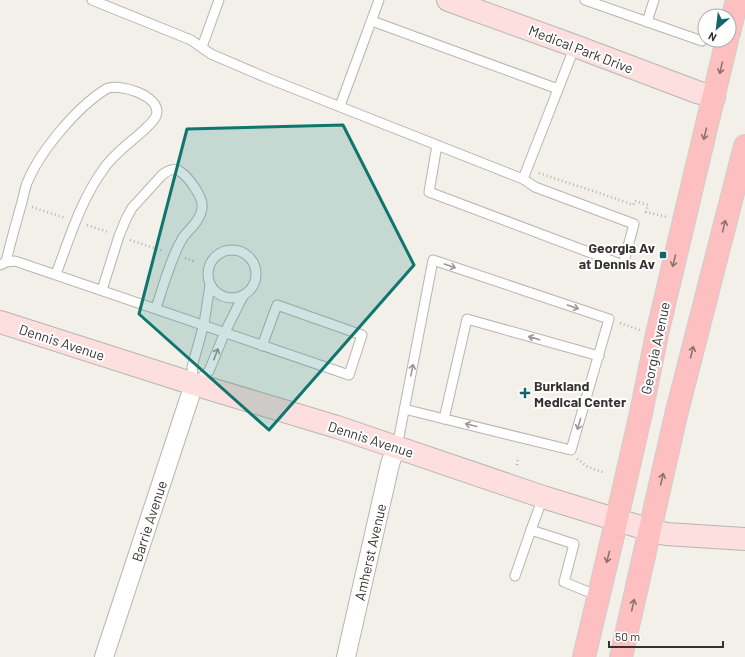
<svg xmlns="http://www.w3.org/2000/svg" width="745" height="657" font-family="Barlow,sans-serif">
<rect width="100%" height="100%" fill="#f3f0ea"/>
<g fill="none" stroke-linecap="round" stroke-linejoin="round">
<!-- lane casing -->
<g stroke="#b8b5b0" stroke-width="11">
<g id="lane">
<polyline points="92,0 191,40 211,54 267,78 523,179 535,187 634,224 623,265 429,192 437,145"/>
<polyline points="585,0 702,41"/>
<polyline points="372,21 558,89"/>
<polyline points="647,22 654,0"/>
<polyline points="202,47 219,0"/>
<polyline points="340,106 379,0"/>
<polyline points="523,179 575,46"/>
<circle cx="232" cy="274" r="24"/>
<path d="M 6,262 C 10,244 15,227 20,209 C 23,200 24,191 27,183 C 40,151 77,107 106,89 C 117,82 164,96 156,116 C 154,121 148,126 144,130 C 131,142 115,153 105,167 C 81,199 70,237 56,274"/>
<path d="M 0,265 L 6,262 L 15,261 C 126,298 237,337 349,375 L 362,335 L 277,305 L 262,346"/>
<path d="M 102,290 L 119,236 L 126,219 L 132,208 L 162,175 C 168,170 174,167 181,172 C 189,178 204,198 202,208 C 201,219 191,228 184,236 C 172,254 163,287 156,308"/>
<polyline points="194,383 192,367 204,324 210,285"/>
<polyline points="195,383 209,371 225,332 243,296"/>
<polyline points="444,419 467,319 599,356"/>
<polyline points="397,447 433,260 609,319 571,450 404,409"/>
<polyline points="531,530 543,497"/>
<polyline points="515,576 531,530 574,544 564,582 586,591 598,594"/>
</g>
</g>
<!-- street casing -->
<g stroke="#b8b5b0" stroke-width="20">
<g id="street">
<polyline points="104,657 194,384"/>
<polyline points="346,657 390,464 396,447"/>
</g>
</g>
<!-- secondary casing -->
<g stroke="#b8b5b0" stroke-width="24">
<g id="secondary">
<polyline points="448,0 575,46 697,92 714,97"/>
<polyline points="0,322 194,384 337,427 543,497 650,530 666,534 745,539"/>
</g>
</g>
<!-- primary casing -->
<g stroke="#cecece" stroke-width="24">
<g id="primary">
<polyline points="729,33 737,0"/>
<polyline points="584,657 611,544 641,413 657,334 727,40"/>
<polyline points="621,657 676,415 745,146"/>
</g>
</g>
<!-- path -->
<g stroke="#b4b2ad" stroke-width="2.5" stroke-dasharray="1 3" stroke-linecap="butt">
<path d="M 539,173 C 570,184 601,193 633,205 L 635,201 L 648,205 L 646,212 L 667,217"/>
<polyline points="32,207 65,218"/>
<polyline points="87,225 108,232"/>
<polyline points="130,240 163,251"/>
<polyline points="185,258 196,262"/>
<polyline points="620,323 640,330"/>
<polyline points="577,459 588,467 605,473"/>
<polyline points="517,465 518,457"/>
</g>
<!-- lane -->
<use href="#lane" stroke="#fff" stroke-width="9"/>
<!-- street -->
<use href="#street" stroke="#fff" stroke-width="18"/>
<!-- secondary -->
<use href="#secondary" stroke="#fedfdf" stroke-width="22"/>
<!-- primary -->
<use href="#primary" stroke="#fdbfbf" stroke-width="22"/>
</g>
<!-- one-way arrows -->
<defs><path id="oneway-shaft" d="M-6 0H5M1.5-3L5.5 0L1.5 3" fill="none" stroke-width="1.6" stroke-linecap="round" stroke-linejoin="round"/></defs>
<g stroke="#8e7271">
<use href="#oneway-shaft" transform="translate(721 68) rotate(103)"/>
<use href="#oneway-shaft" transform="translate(705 134) rotate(104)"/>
<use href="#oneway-shaft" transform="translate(724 226) rotate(-76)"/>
<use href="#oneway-shaft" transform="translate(674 261) rotate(104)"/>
<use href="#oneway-shaft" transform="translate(692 352) rotate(-76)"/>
<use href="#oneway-shaft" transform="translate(662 479) rotate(-77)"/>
<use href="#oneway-shaft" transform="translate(608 557) rotate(105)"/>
<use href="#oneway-shaft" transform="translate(633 605) rotate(-77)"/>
</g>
<g stroke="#9a9998">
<use href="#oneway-shaft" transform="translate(450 266) rotate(19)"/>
<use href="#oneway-shaft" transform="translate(573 307) rotate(19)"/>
<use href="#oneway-shaft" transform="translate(534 338) rotate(-164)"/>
<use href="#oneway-shaft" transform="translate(216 354) rotate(-69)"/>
<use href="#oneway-shaft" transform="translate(412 370) rotate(-79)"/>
<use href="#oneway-shaft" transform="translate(579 424) rotate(106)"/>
<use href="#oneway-shaft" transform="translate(471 425) rotate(-166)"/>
</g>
<!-- marked area -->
<path fill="#0f766e" fill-opacity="0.2" stroke="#0f766e" stroke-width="3" stroke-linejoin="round" d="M 343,125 L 414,265 L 269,430 L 139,314 L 187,129 Z"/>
<!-- markers -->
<g fill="#15646b" stroke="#fff" stroke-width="1.5">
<rect x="659" y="251" width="8" height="8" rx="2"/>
<path d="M523 387h4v4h4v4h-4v4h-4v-4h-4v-4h4z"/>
</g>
<g text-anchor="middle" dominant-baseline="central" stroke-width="4" stroke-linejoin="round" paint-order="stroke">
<!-- street labels -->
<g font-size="14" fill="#343331" stroke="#fff">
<text transform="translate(581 49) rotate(21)">Medical Park Drive</text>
<text transform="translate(62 342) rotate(18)">Dennis Avenue</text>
<text transform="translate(655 348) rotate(-78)">Georgia Avenue</text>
<text transform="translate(371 439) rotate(18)">Dennis Avenue</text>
<text transform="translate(149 521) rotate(-72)">Barrie Avenue</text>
<text transform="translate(370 552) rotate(-77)">Amherst Avenue</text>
</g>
<!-- poi labels -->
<g font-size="14" font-weight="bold" fill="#343331" stroke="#fff" text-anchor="end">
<text x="655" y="247">Georgia Av<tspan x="655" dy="16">at Dennis Av</tspan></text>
<text x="534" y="385" text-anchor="start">Burkland<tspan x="534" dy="16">Medical Center</tspan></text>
</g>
</g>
<!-- north arrow -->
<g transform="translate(717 28) rotate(208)"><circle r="19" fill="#ffffff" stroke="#aeadad"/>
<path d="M0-3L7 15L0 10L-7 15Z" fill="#15646b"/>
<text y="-6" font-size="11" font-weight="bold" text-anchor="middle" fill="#343331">N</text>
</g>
<!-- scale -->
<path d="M609 641v6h114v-6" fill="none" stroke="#343331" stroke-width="2"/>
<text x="615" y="641" font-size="12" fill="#343331" stroke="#ffffff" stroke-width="3" paint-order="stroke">50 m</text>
</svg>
